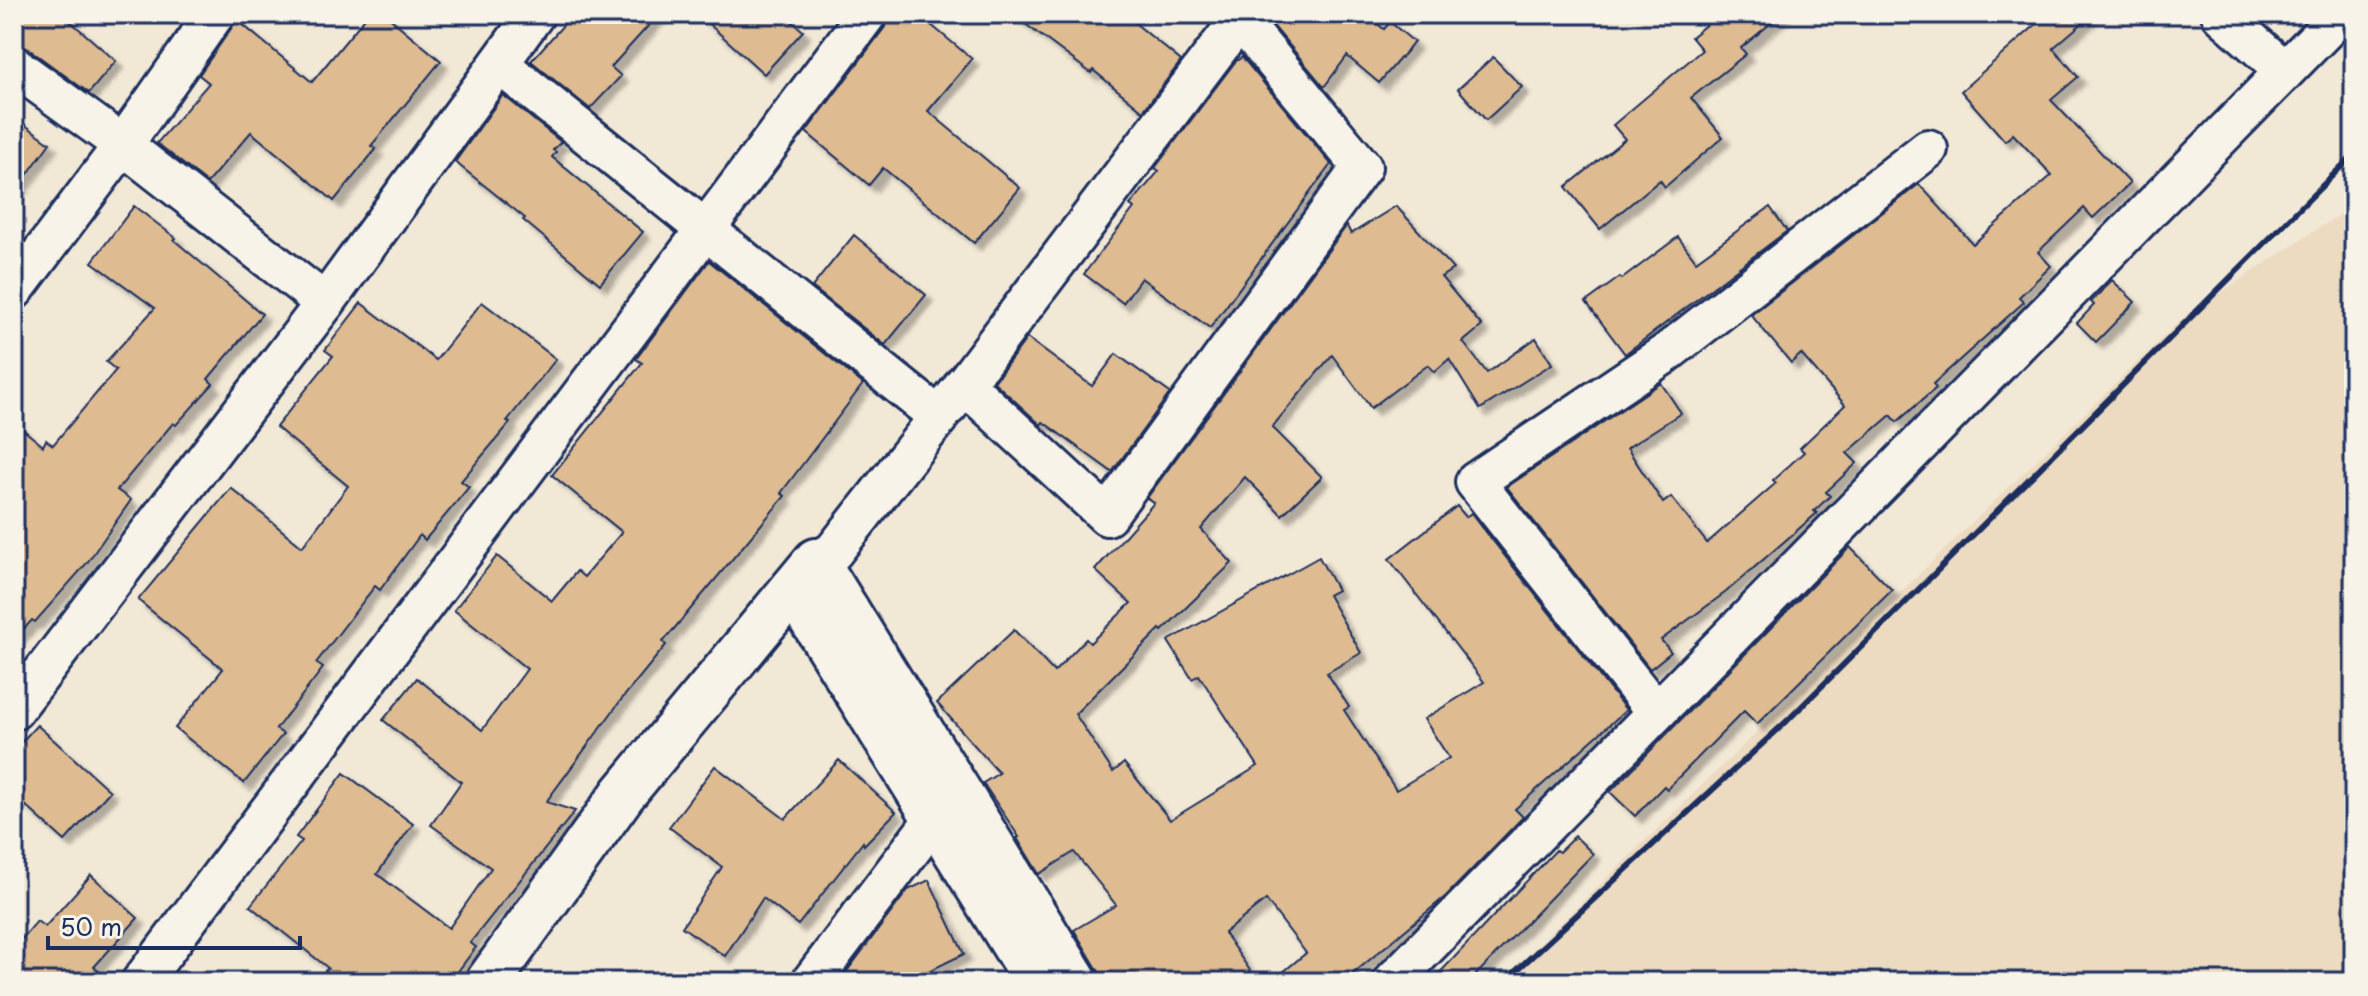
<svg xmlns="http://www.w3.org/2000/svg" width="2368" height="996" font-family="'Playpen Sans',sans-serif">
<defs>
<filter id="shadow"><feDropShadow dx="7" dy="7" stdDeviation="2" flood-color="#0004"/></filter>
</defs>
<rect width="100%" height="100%" fill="#f2e8d6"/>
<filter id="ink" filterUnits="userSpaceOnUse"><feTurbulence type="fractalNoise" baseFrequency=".0125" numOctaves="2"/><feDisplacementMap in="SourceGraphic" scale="16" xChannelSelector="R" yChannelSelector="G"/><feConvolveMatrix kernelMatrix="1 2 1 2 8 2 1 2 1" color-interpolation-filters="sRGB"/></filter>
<g filter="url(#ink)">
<!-- built -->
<polygon fill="#ecdac1" points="2354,205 2354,982 1500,982 2184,317"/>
<!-- building -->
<g fill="#debb90" stroke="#1b2f5e" stroke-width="2" filter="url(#shadow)">
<polygon points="14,14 62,14 116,61 89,93 27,48 14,44"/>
<polygon points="368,14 385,14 441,61 371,146 376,149 334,201 251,132 207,183 157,143 209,83 199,75 237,20 312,82"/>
<polygon points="573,14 659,14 611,67 621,76 590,109 531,61"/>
<polygon points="698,14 784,14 803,31 764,74"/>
<polygon points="889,14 918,14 972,59 928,111 1020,188 974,243 883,168 869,185 806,132 885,27"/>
<polygon points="1012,14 1124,14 1181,61 1143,111 1093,70 1091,73"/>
<polygon points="1276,14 1365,14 1384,29 1390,22 1414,42 1379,83 1347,56 1324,87 1270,22"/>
<polygon points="1719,14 1782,14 1741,48 1746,54 1691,98 1723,137 1665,187 1660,180 1600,229 1566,187 1625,139 1613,125 1702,50 1691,37"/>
<polygon points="2048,14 2093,14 2053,48 2078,77 2051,100 2130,183 2093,218 2084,208 2038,252 2051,266 2019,297 2024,302 1933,384 1936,388 1897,422 1891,415 1847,453 1857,463 1826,492 1830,496 1814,511 1817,513 1726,592 1661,640 1671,652 1650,669 1507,487 1661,383 1681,413 1627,448 1663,503 1671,497 1707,543 1776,483 1773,480 1804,452 1800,448 1845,405 1801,354 1791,363 1751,315 1919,184 1973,244 2052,175 2013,134 2005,141 1961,91"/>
<polygon points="1242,57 1331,164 1210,328 1141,278 1123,303 1084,274 1134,208 1130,205 1159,171 1155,168 1235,62"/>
<polygon points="1493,57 1522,87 1486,120 1458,89"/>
<polygon points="503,95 561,142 553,150 556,152 552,157 643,232 600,284 523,220 525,218 455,162"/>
<polygon points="14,117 50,143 14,193"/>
<polygon points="134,206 176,238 174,240 262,314 208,379 213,384 176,425 173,423 117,490 131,500 87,563 35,622 32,620 14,640 14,422 43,446 46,440 53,445 116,370 106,362 155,308 92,262"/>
<polygon points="1396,206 1453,269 1441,277 1482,326 1463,342 1487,373 1536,338 1552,364 1480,409 1449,359 1434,372 1428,365 1371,408 1332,355 1272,427 1322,477 1282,515 1245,477 1201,529 1232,563 1162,631 1160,629 1075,714 1113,772 1124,763 1170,820 1258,766 1199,675 1192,679 1168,641 1319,557 1337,590 1328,595 1361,653 1327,673 1349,707 1344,710 1396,790 1449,758 1424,719 1484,682 1389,559 1457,506 1466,517 1471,513 1626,710 1515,809 1523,817 1446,896 1343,982 1271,982 1306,953 1266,900 1224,933 1258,982 1105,982 1074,930 1116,905 1074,852 1039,874 1017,838 1019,837 983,783 999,773 937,703 1014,630 1054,672 1086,639 1090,643 1131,603 1095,570 1154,503 1147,498 1345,228 1347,226 1351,234"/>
<polygon points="1770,207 1787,231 1625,354 1586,302 1620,277 1622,279 1678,237 1696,261"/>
<polygon points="854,235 926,295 885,345 812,287"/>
<polygon points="709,261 863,384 781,493 785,496 663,642 666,645 621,700 546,802 575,811 470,943 476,947 450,982 315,982 328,968 250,906 302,841 296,837 344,773 413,824 377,874 449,928 491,868 431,825 461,782 383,720 417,678 482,730 527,669 454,610 497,556 552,601 577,571 584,577 622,532 552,475 642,363 636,359"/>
<polygon points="2112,280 2135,302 2096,342 2077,323 2094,305 2091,302"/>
<polygon points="482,302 556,359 507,421 510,423 461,481 469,487 425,540 420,535 380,590 375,586 316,663 323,668 276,729 283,734 244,783 175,728 223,669 138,600 231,488 302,547 348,486 276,427 333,356 325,350 361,303 436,360"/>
<polygon points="1027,338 1092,386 1116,354 1170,393 1112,472 1043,422 1041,425 994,382"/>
<polygon points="1850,547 1892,590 1757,724 1744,711 1667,789 1664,786 1635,816 1610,792"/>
<polygon points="37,725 110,791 65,841 14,795 14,750"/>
<polygon points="839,760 896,812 864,845 863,842 798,925 763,898 725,956 682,927 722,867 669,827 715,766 785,819"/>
<polygon points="1575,836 1593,854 1469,982 1431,982 1556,850 1559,852"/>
<polygon points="91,875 138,918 94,967 111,982 14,982 14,948 37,921 45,927"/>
<polygon points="929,880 964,954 906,982 839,982 908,890"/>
</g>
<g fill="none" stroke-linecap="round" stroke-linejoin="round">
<!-- street casing -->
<g stroke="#1b2f5e" stroke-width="44">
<g id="street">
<polyline points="2221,14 2284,70"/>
<polyline points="499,64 939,417 833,552 816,561"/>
<polyline points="14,66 123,145 325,303"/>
<polyline points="14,290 123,145 215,14"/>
<polyline points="964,384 1107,516 1362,167 1240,20"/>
<polyline points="948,406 1244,14"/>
<polyline points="14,710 325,303 535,14"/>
<polyline points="1656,712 1475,482 1665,354 1928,149"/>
<polyline points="141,982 867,14"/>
<polyline points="811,982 935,818"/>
<polyline points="1392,982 2341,14"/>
</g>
</g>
<!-- secondary casing -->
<g stroke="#1b2f5e" stroke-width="50">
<g id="secondary">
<polyline points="793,589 1037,982"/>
<polyline points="488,982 623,794 816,561 1076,982"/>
</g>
</g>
<!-- street -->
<use href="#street" stroke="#f7f3e8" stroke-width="38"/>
<!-- secondary -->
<use href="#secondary" stroke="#f7f3e8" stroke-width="44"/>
<!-- rail -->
<polyline stroke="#1b2f5e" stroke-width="6" points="1504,982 1787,721 2354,154"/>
</g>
</g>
<!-- margin -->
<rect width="2368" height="996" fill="none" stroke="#f7f3e8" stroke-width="48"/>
<rect x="24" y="24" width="2320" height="948" fill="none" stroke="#1b2f5e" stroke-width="3" filter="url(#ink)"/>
<!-- scale -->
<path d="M48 936v12h252v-12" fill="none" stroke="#1b2f5e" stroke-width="4"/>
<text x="60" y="936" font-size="24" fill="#1b2f5e" stroke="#f7f3e8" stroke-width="6" paint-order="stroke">50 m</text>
</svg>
